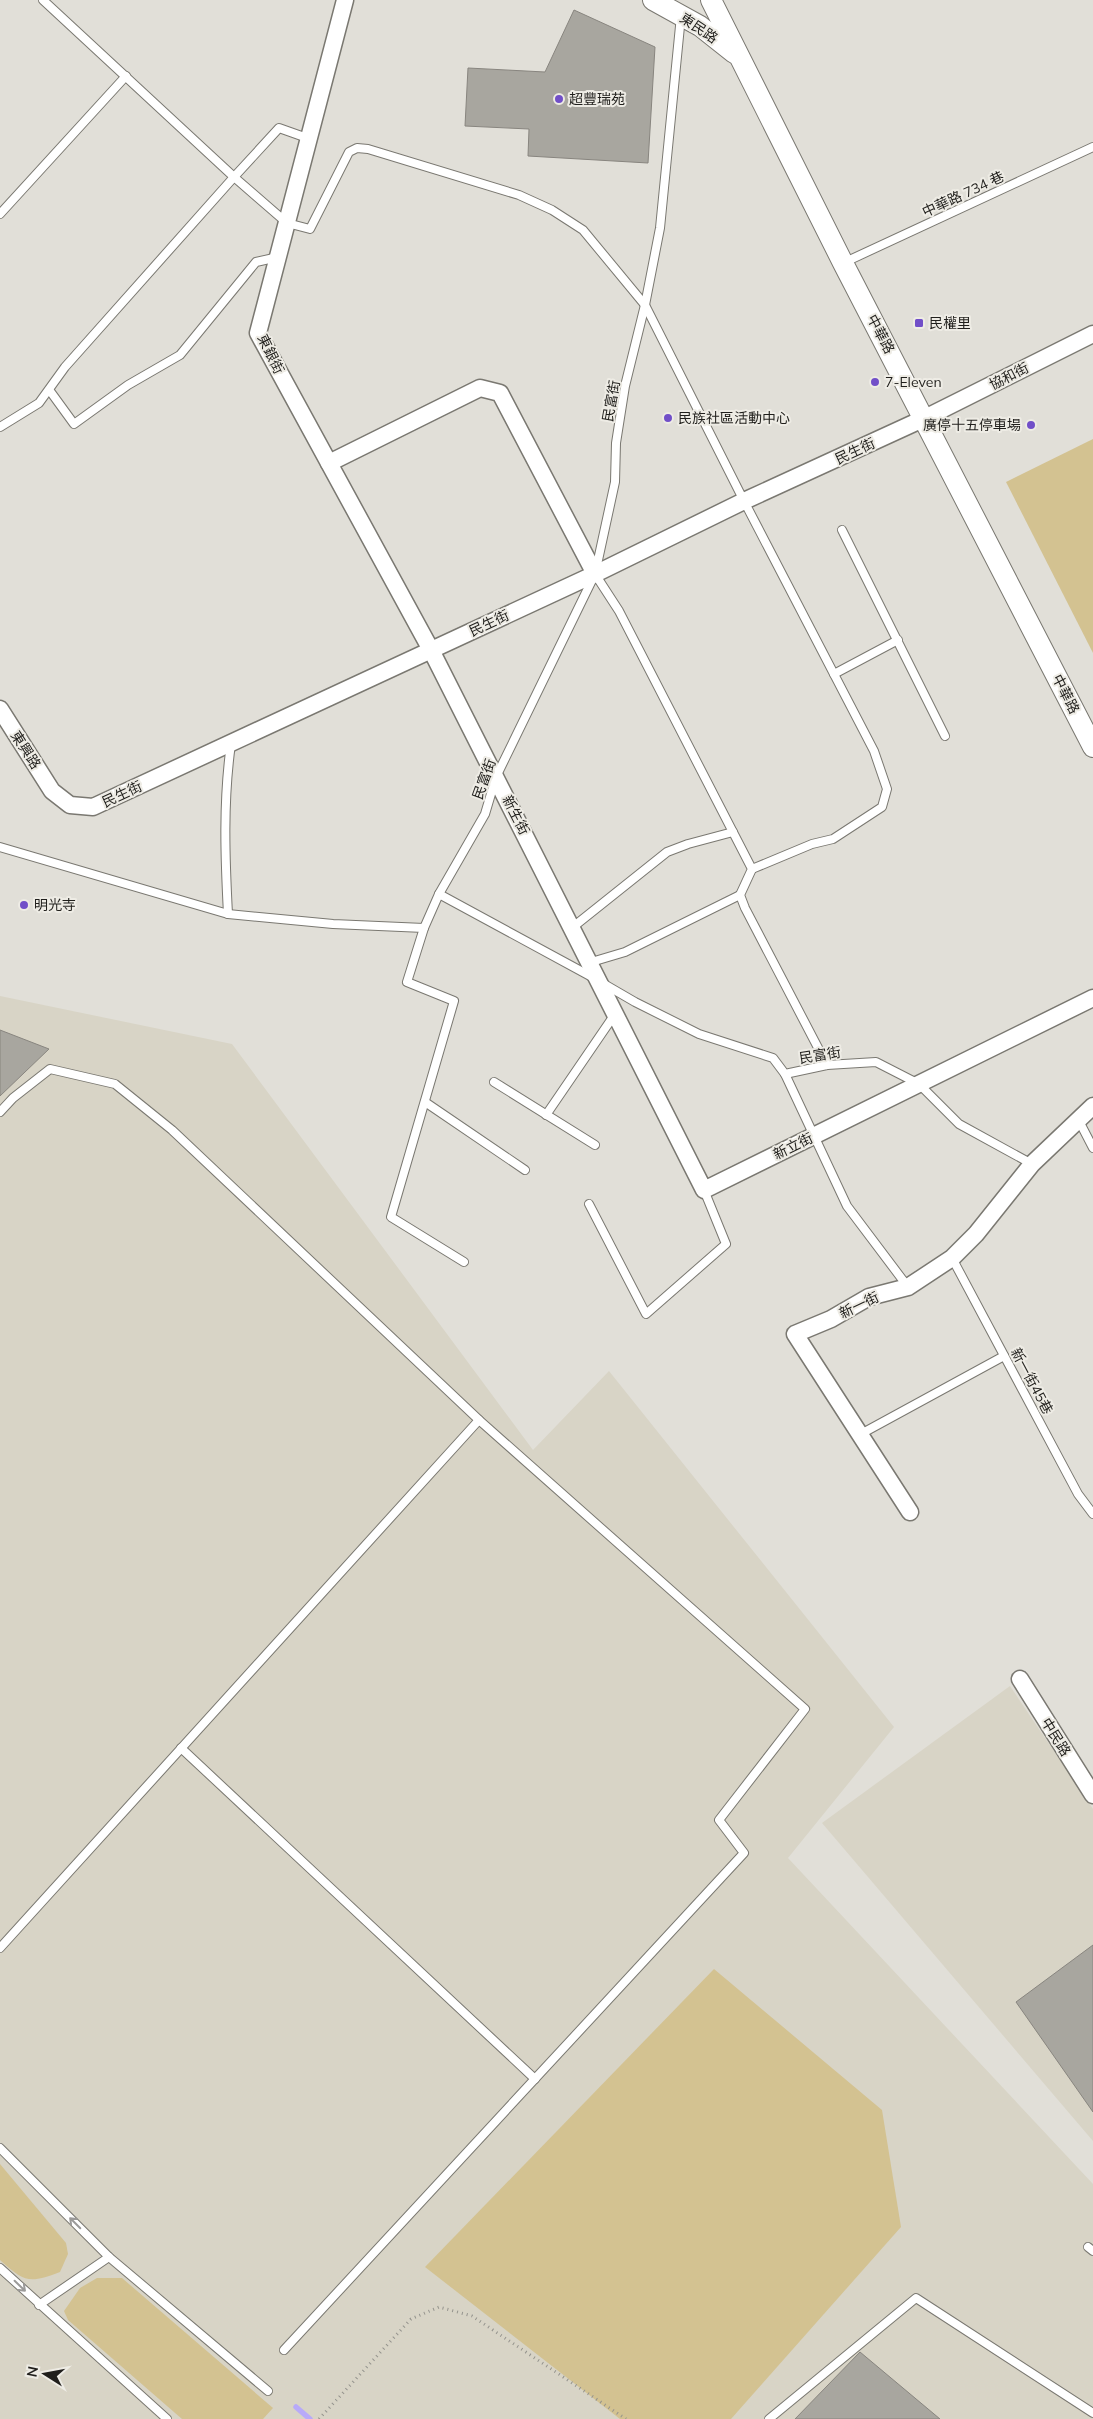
<svg xmlns="http://www.w3.org/2000/svg" width="1093" height="2419" font-family="Mulish,'Noto Sans TC',sans-serif">
<rect width="100%" height="100%" fill="#e1dfd8"/>
<!-- built -->
<g fill="#d8d4c6">
<polygon points="0,996 232,1044 533,1450 609,1371 894,1727 788,1858 1093,2184 1093,2419 0,2419"/>
<polygon points="1010,1686 1093,1809 1093,2141 822,1823"/>
</g>
<!-- green -->
<g fill="#d3c291">
<polygon points="1093,439 1093,653 1006,482"/>
<polygon points="714,1969 882,2110 901,2227 731,2419 620,2419 425,2267"/>
<path d="M 0,2164 L 66,2243 L 68,2254 L 60,2272 C 28,2284 25,2282 0,2260 Z"/>
<polygon points="97,2278 122,2278 273,2408 263,2419 182,2419 68,2320 64,2311 80,2288"/>
</g>
<g fill="none" stroke-linecap="round" stroke-linejoin="round">
<!-- stream -->
<polyline stroke="#b8aaf9" stroke-width="5.5" points="296,2407 310,2419"/>
</g>
<!-- building -->
<g fill="#a8a69f" stroke="#88857f">
<polygon points="574,10 655,47 648,163 528,156 529,129 465,126 468,68 545,72"/>
<polygon points="0,1030 49,1049 0,1096"/>
<polygon points="1093,1945 1093,2112 1016,2002"/>
<polygon points="860,2352 940,2419 795,2419"/>
</g>
<g fill="none" stroke-linecap="round" stroke-linejoin="round">
<!-- service casing -->
<g stroke="#7a7871" stroke-width="10">
<g id="service">
<polyline points="43,0 234,177 287,223 310,229 349,152 357,148 368,149 519,195 552,210 583,230 645,305 744,501 874,751 887,789 882,807 833,839 812,844 752,869"/>
<polyline points="0,214 126,76"/>
<polyline points="843,263 1093,147"/>
<polyline points="50,391 74,424 128,385 180,355 256,262 278,257"/>
<polyline points="0,427 39,403 65,367 234,177 279,128 310,139"/>
<polyline points="842,530 945,736"/>
<polyline points="595,574 619,611 752,869 740,895 745,908 827,1065"/>
<polyline points="834,674 898,640"/>
<polyline points="0,847 228,914 333,924 424,928 439,894"/>
<path d="M 228,914 C 225,857 223,801 231,744"/>
<polyline points="573,927 667,852 688,844 733,832"/>
<polyline points="424,928 407,982 454,1001 391,1217 464,1262"/>
<polyline points="588,963 625,952 740,895"/>
<polyline points="592,977 439,894 485,814 496,777 595,574 615,482 616,443 625,386 645,305 660,228 681,16"/>
<polyline points="604,984 635,1002 699,1034 773,1058 785,1074 827,1065 876,1062 919,1084 959,1124 1032,1164"/>
<polyline points="785,1074 847,1206 908,1287"/>
<polyline points="494,1082 595,1145"/>
<polyline points="425,1102 525,1170"/>
<polyline points="0,1112 13,1098 50,1069 115,1084 172,1130 479,1420"/>
<polyline points="546,1115 615,1014"/>
<polyline points="1078,1119 1093,1148"/>
<polyline points="589,1204 646,1314 726,1244 704,1190"/>
<polyline points="952,1258 1078,1494 1093,1514"/>
<polyline points="859,1435 1004,1356"/>
<polyline points="181,1748 535,2079"/>
<polyline points="0,1948 479,1420 805,1709 719,1820 744,1853 284,2350"/>
<polyline points="0,2148 109,2257 268,2391"/>
<polyline points="1088,2247 1093,2251"/>
<polyline points="0,2268 167,2419"/>
<polyline points="39,2305 109,2257"/>
<polyline points="769,2419 916,2298 1093,2413"/>
</g>
</g>
<!-- minor casing -->
<g stroke="#7a7871" stroke-width="19">
<g id="minor">
<polyline points="345,0 258,333 431,650 704,1190 1093,998"/>
<polyline points="329,463 480,388 500,393 595,574"/>
<polyline points="0,709 52,791 70,805 93,807 595,574 744,501 925,418 1093,334"/>
<polyline points="910,1512 795,1334 831,1319 869,1297 908,1287 952,1258 976,1234 1032,1164 1093,1106"/>
<polyline points="1020,1679 1093,1795"/>
</g>
</g>
<!-- tertiary casing -->
<g stroke="#7a7871" stroke-width="22">
<g id="tertiary">
<polyline points="653,0 700,26 734,53"/>
<polyline points="711,0 843,263 1093,747"/>
</g>
</g>
<!-- path -->
<polyline stroke="#94938d" stroke-width="3" stroke-dasharray="1 4" stroke-linecap="butt" points="319,2419 411,2319 439,2307 472,2316 626,2419"/>
<!-- service -->
<use href="#service" stroke="#fff" stroke-width="8"/>
<!-- minor -->
<use href="#minor" stroke="#fff" stroke-width="16"/>
<!-- tertiary -->
<use href="#tertiary" stroke="#fff" stroke-width="20"/>
</g>
<!-- one-way arrows -->
<defs><path id="oneway-shaft" d="M-6 0H5M1.5-3L5.5 0L1.5 3" fill="none" stroke-width="1.6" stroke-linecap="round" stroke-linejoin="round" transform="scale(1.25)"/></defs>
<g stroke="#9b9a99">
<use href="#oneway-shaft" transform="translate(75 2223) rotate(-135)"/>
<use href="#oneway-shaft" transform="translate(20 2286) rotate(44)"/>
</g>
<!-- markers -->
<g fill="#714fc8" stroke="#eeece5" stroke-width="2">
<circle cx="559" cy="99" r="5"/>
<rect x="914" y="318" width="10" height="10" rx="2.5"/>
<circle cx="875" cy="382" r="5"/>
<circle cx="668" cy="418" r="5"/>
<circle cx="1031" cy="425" r="5"/>
<circle cx="24" cy="905" r="5"/>
</g>
<g text-anchor="middle" dominant-baseline="central" stroke-width="4" stroke-linejoin="round" paint-order="stroke">
<!-- street labels -->
<g font-size="14" fill="#201f1c" stroke="#eeece5">
<text transform="translate(699 28) rotate(34)">東民路</text>
<text transform="translate(963 194) rotate(-25)">中華路 734 巷</text>
<text transform="translate(881 334) rotate(62)">中華路</text>
<text transform="translate(271 354) rotate(64)">東銀街</text>
<text transform="translate(1009 376) rotate(-27)">協和街</text>
<text transform="translate(611 401) rotate(-80)">民富街</text>
<text transform="translate(855 451) rotate(-25)">民生街</text>
<text transform="translate(489 623) rotate(-25)">民生街</text>
<text transform="translate(1066 694) rotate(63)">中華路</text>
<text transform="translate(26 750) rotate(57)">東興路</text>
<text transform="translate(484 779) rotate(-70)">民富街</text>
<text transform="translate(122 794) rotate(-25)">民生街</text>
<text transform="translate(516 815) rotate(63)">新生街</text>
<text transform="translate(820 1055) rotate(-9)">民富街</text>
<text transform="translate(793 1146) rotate(-26)">新立街</text>
<text transform="translate(859 1305) rotate(-26)">新一街</text>
<text transform="translate(1032 1381) rotate(62)">新一街45巷</text>
<text transform="translate(1056 1737) rotate(58)">中民路</text>
</g>
<!-- poi labels -->
<g font-size="14" fill="#201f1c" stroke="#eeece5" text-anchor="start">
<text x="569" y="99">超豐瑞苑</text>
<text x="929" y="323">民權里</text>
<text x="885" y="382">7-Eleven</text>
<text x="678" y="418">民族社區活動中心</text>
<text x="1021" y="425" text-anchor="end">廣停十五停車場</text>
<text x="34" y="905">明光寺</text>
</g>
</g>
<!-- north arrow -->
<g transform="translate(45 2374) rotate(281)" stroke="#eeece5" stroke-width="4" paint-order="stroke">
<path d="M0-4L9 19L0 12L-9 19Z" fill="#201f1c"/>
<text y="-8" font-size="14" font-weight="bold" text-anchor="middle" fill="#201f1c">N</text>
</g>
</svg>
